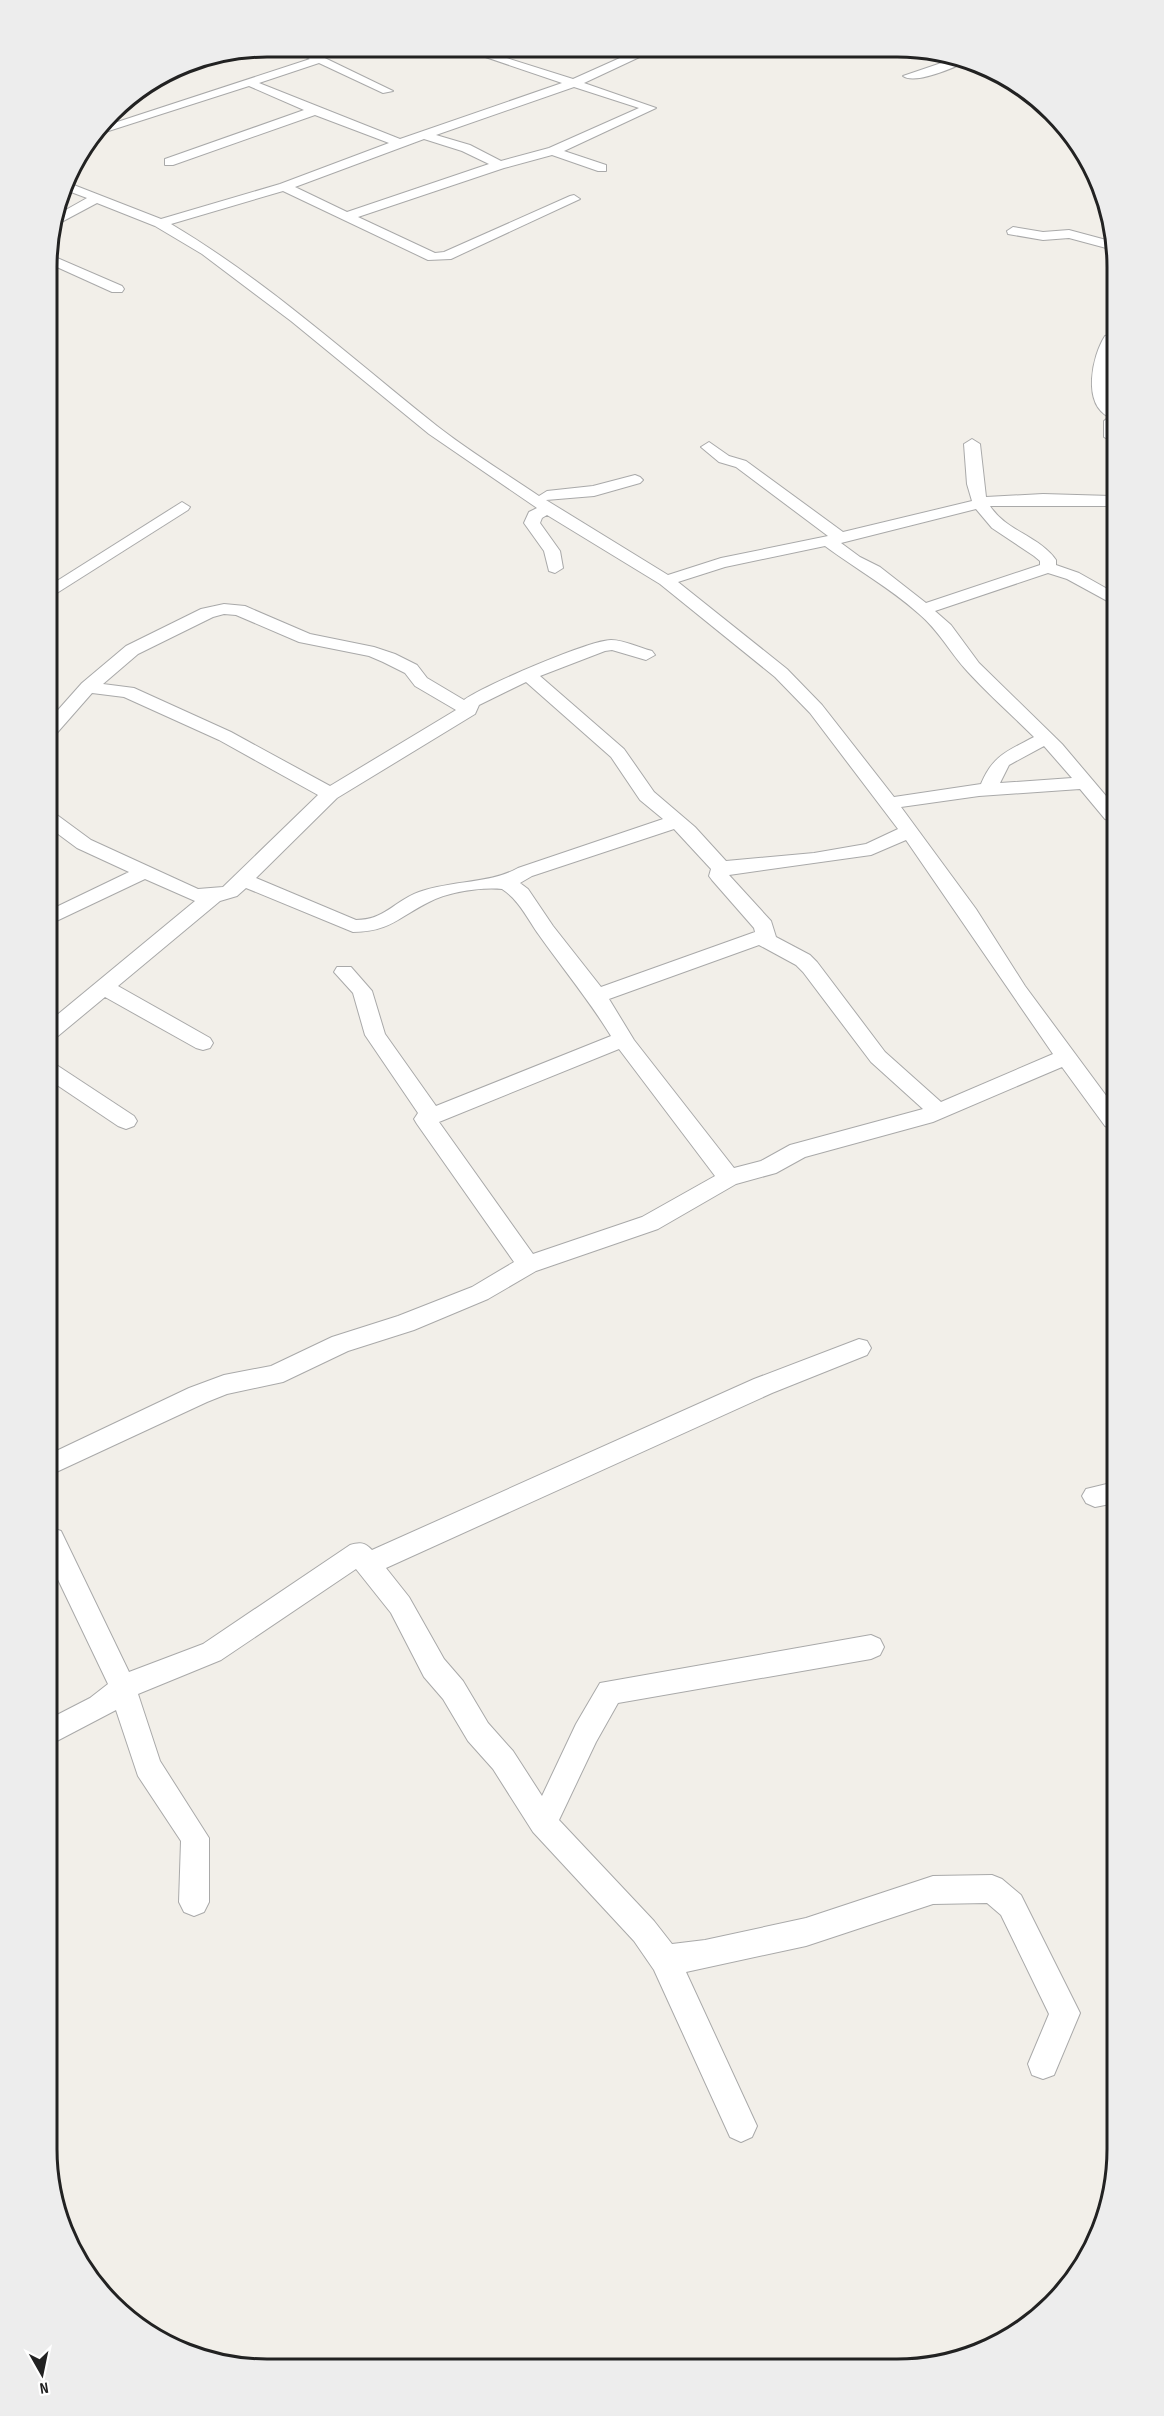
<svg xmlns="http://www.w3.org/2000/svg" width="1164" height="2416" font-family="'Sofia Sans Condensed',sans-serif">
<rect width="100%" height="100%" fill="#f2efe9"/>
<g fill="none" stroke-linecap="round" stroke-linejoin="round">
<!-- street casing -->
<g stroke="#a9a9a9" stroke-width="2">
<g id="street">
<path d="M 288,47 L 302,47 L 393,91 L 383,93 L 319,63 L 259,83 L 400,139 L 562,83 L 459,48 L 475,48 L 573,79 L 640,49 L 648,49 L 648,53 L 584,83 L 656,108 L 564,151 L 606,165 L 606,171 L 598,171 L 552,155 L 504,168 L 358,217 L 435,253 L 444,252 L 570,196 L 574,195 L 580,199 L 451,259 L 428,260 L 283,191 L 171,224 C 267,281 350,357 437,426 C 469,451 505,473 539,496 L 547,491 L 593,486 L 635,475 L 640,477 L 643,480 L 640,483 L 594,496 L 546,500 L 668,575 L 721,558 L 828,536 L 736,467 L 719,462 L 701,447 L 709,442 L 729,456 L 746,461 L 843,532 L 972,501 L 967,484 L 964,444 L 972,439 L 980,444 L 986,497 L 1043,494 L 1111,496 L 1111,506 L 990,506 C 1006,531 1039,536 1056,560 L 1056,565 L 1079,573 L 1111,591 L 1111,603 L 1067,579 L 1048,573 L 935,611 L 951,625 L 979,663 L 1062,744 L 1112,803 L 1112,821 L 1105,819 L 1080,789 L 979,796 L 901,807 L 976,909 L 1025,986 L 1113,1105 L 1113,1129 L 1105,1126 L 1062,1067 L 933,1122 L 805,1157 L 776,1173 L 736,1184 L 658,1229 L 536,1271 L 488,1299 L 414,1330 L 348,1351 L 283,1382 L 227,1394 L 207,1402 L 52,1474 L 52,1453 L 189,1388 L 224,1375 L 271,1366 L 332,1337 L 398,1316 L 472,1287 L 514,1262 L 417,1124 L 414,1119 L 418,1113 L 365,1035 L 353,993 L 334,972 L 337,967 L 351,967 L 372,991 L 385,1034 L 436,1106 L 611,1036 C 589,1000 563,969 539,935 C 527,918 519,900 502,889 C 480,887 448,892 429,902 C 399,917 389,932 353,932 L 246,888 L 237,896 L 220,901 L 118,986 L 210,1038 L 213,1043 L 210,1048 L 203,1050 L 196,1048 L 105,997 L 58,1036 L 51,1038 L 51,1020 L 195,901 L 145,879 L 50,924 L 50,910 L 129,872 L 77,848 L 50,828 L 50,813 L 57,815 L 91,840 L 198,889 L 223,887 L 318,795 L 219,740 L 124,697 L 92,693 L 56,734 L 50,735 L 50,719 L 82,683 L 126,646 L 201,609 L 224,604 L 245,606 L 310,634 L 374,647 L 395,654 L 417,665 L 427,678 L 464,700 C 483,686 590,640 611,640 C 624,640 640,648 652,651 L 655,655 L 646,660 L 612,650 L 605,651 L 540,676 L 624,749 L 654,792 L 695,827 L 726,861 L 814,853 L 866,844 L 898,829 L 810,713 L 775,677 L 660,584 L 547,515 L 542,518 L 540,523 L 560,551 L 563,568 L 555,573 L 549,571 L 544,551 L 524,523 L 529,512 L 537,508 L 429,434 L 291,321 L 202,254 L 155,226 L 97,203 L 52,227 L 55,216 L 87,198 L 63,189 L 66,182 L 161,219 L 280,184 L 389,143 L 315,115 L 173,165 L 165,165 L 165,159 L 304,110 L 249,86 L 96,135 L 102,127 L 310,59 ZM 574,87 L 639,108 L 549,148 L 501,161 L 470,145 L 436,135 ZM 424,139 L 462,151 L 489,164 L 347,212 L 295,187 ZM 976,509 L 992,528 L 1034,556 L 1040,561 L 1040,565 L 926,603 L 880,567 L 860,557 L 841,543 ZM 825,546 C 856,569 889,587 918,613 C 939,630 950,653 968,672 C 989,695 1012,715 1034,737 C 1008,751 993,755 981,784 L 894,797 L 822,705 L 787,669 L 678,582 L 725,567 ZM 224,614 L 236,615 L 299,642 L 369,656 L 383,662 L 405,673 L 415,686 L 456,710 L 330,786 L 231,732 L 134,688 L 103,684 L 138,654 L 213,617 ZM 526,682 L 611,757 L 640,800 L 663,819 L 518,868 C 490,884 451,880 419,892 C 394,901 385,920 356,920 L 256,878 L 337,798 L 475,714 L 479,705 ZM 1044,746 L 1072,778 L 1000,783 L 1009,765 ZM 674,829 L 711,869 L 709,876 L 712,880 L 754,928 L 755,932 L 601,987 L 553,926 L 528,889 L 520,883 L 532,876 ZM 906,840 L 1053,1054 L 941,1102 L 885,1052 L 817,962 L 810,955 L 776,937 L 771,921 L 729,875 L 871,855 ZM 759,945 L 796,965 L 803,972 L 871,1062 L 923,1109 L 790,1145 L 761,1161 L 734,1168 L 634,1040 L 609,999 ZM 619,1049 L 715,1176 L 642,1217 L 533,1254 L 439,1122 Z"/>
<path d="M 959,57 L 969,60 C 956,67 915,85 903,76 Z"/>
<polygon points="1013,227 1043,232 1069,230 1110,241 1110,249 1069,238 1043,240 1008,234 1007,231"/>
<polygon points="48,254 122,286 124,289 122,292 112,292 48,263"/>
<path d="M 1110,335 L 1106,376 L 1111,398 L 1111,441 L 1104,437 L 1104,421 L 1109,417 C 1082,404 1092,356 1105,336 Z"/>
<polygon points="182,502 190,507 188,510 49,598 49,586"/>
<polygon points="51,1064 58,1066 134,1116 137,1121 134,1126 126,1129 118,1126 51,1081"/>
<path d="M 859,1339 L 867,1341 L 871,1348 L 867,1355 L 772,1393 L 386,1568 L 409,1597 L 444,1659 L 463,1681 L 488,1723 L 513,1751 L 542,1796 L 576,1724 L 600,1683 L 871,1635 L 880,1639 L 884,1647 L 880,1655 L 871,1659 L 618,1703 L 596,1742 L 559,1820 L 654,1921 L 672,1944 L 705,1940 L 806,1918 L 933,1876 L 992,1875 L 1002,1879 L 1021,1895 L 1080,2013 L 1054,2075 L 1043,2079 L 1032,2075 L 1028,2064 L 1049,2014 L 1001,1915 L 987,1903 L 933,1904 L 806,1946 L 686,1972 L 757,2126 L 752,2137 L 741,2142 L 730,2137 L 654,1970 L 634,1941 L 533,1832 L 493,1769 L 468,1741 L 443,1699 L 424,1677 L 391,1613 L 356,1569 L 221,1660 L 138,1694 L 160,1761 L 209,1838 L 209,1902 L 204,1912 L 194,1916 L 184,1912 L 179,1902 L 181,1841 L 138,1776 L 116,1710 L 53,1743 L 53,1717 L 90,1698 L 108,1684 L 52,1567 L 52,1528 L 61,1531 L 129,1672 L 203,1644 L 350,1545 C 359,1542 365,1542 372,1550 L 754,1379 Z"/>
<polygon points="1115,1482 1115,1503 1095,1507 1086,1503 1082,1496 1086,1489"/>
</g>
</g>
<!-- street -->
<use href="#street" fill="#fff" fill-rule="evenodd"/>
</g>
<!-- crop -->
<path d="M0 0H1164V2416H0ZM267 57H897A210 210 0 0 1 1107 267V2149A210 210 0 0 1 897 2359H267A210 210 0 0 1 57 2149V267A210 210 0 0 1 267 57Z" fill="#ededed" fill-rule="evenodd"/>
<path fill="none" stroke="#222" stroke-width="3" d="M267 57H897A210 210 0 0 1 1107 267V2149A210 210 0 0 1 897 2359H267A210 210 0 0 1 57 2149V267A210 210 0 0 1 267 57Z"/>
<!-- north arrow -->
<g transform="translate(42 2374) rotate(171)" stroke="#ffffff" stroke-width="4.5" paint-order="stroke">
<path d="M0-4.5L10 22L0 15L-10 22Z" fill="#222222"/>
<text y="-9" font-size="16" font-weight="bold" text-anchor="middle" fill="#222222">N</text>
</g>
</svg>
